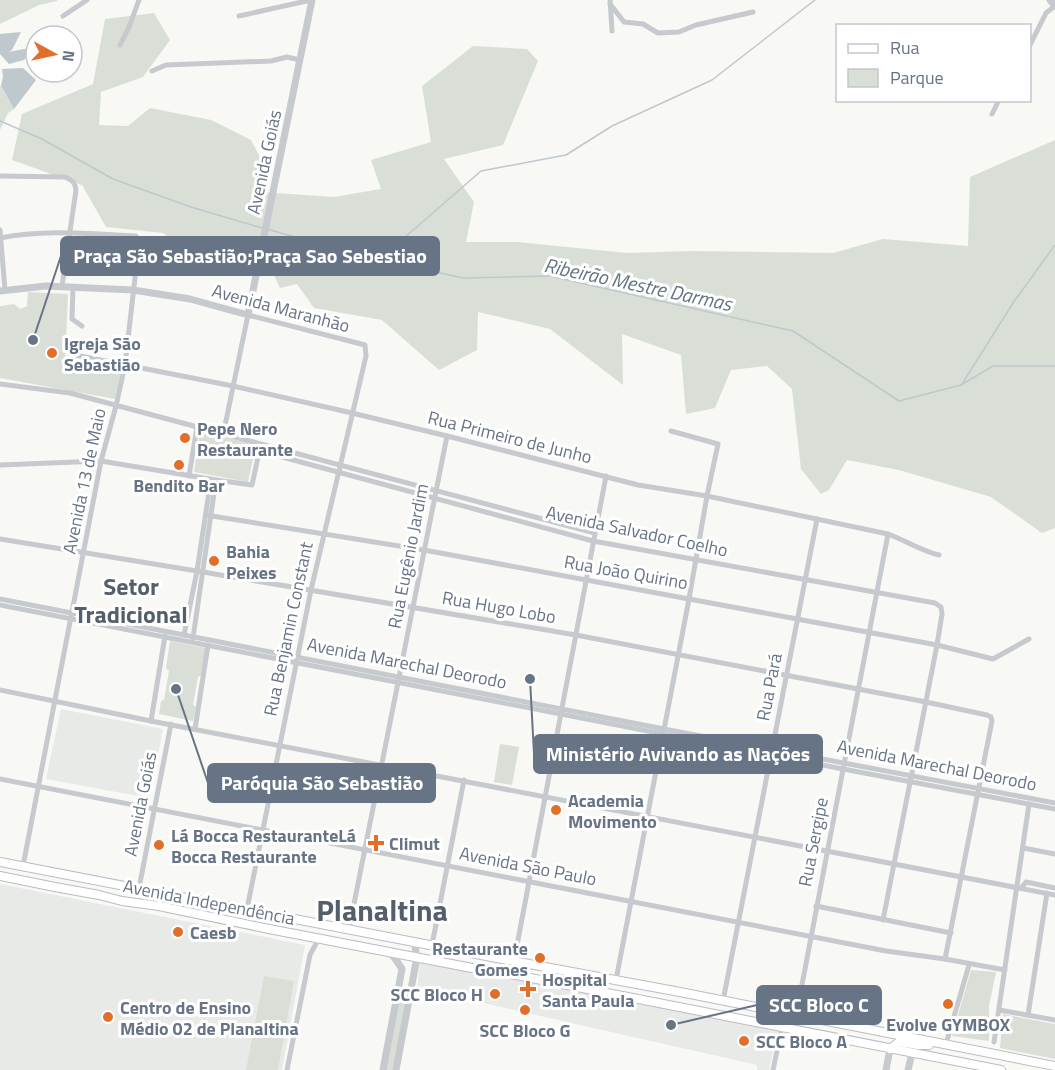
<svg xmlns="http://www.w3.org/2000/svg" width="1055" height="1070" font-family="'Titillium Web',sans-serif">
<rect width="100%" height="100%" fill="#f8f8f5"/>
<!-- built -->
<g fill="#e8eae8">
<polygon points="61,709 163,729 149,798 46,779"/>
<polygon points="0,884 305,945 282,1070 0,1070"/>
<polygon points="420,960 778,1028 769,1070 757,1070 757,1065 417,988"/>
</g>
<!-- green -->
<g fill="#d9dfd6">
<polygon points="0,0 57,0 57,1 39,5 0,24"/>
<polygon points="154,13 170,40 143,77 101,92 99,125 128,126 150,108 211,120 251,140 263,163 261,192 334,197 381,189 371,160 431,142 422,86 473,46 527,49 538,61 503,145 444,159 474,202 466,242 517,242 627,253 692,251 833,253 883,239 968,246 970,177 1055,140 1055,528 1042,533 991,497 899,470 847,460 829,490 821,494 801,469 792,389 767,366 731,370 715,408 686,414 681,355 622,334 623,385 550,329 478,312 477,350 439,370 382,320 314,308 297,284 280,288 268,263 251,249 205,262 163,233 106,227 82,185 12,160 22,114 93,84 105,19"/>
<polygon points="0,85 14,109 8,113 0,130"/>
<polygon points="28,292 68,294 65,363 121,372 115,399 0,378 0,306 14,304 20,309 27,306"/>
<polygon points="200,431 256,445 248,482 194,472"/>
<polygon points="170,641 206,648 201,675 198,677 193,705 196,707 193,721 159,714 161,701 164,700 169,671 166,668"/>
<polygon points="500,744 519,747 512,785 494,782"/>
<polygon points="971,970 996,972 989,1006 989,1041 952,1036"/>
<polygon points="264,976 294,981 278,1070 246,1070"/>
<polygon points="400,991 408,993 394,1070 386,1070"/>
<polygon points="1003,1014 1055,1024 1055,1059 1000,1048"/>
</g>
<!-- water -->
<g fill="#bec8cd">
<polygon points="21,32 12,50 9,52 29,48 30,51 24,60 9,64 0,54 0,34"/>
<polygon points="23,68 36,80 14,109 1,86 3,77 2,69"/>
</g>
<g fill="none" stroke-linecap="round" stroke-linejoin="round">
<!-- stream -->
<g stroke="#bec8cd" stroke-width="1.5">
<polyline points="0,121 42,139 113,179 191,207 262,228"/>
<polyline points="267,229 354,254 463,278 550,276 793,331 899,401 961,385 993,366 1055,366"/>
<polyline points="380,259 481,171 566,155 612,126 712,80 815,0"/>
<polyline points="962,384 1013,303 1055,245"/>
</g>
<!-- primary casing -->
<g stroke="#b9bcc1" stroke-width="10">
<g id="primary">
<polyline points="0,862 502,959 680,992 1055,1066"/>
<polyline points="0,876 55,887 99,895 122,901 159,906 269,929 472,968 485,969 1001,1070"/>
<polyline points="890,1049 899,1042 918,1045 929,1045"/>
</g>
</g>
<!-- minor -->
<g stroke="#c6c9cd" stroke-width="5">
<polyline points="610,0 612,31"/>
<polyline points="610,4 624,22 643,24 658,33 679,32 696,25 753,12"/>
<polyline points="63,16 87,0"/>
<polyline points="239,16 311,0"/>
<polyline points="120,45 129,27 139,0"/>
<polyline points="1030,45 1046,13 1055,6"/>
<polyline points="152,71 166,65 271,61 287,57 300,60"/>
<polyline points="992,114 999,100"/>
<path d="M 0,176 L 65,177 C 72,180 75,182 76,190 L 62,286"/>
<polyline points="0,230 5,290"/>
<path d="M 0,238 C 44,229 91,234 136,236 L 139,243 L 125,365 L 116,406 L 101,461 L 23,866"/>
<polyline points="73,287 72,319 82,326"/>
<path d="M 70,354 L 233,386 L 352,413 L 447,436 L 638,485 L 707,496 L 888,534 C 905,540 921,551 939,555"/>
<polyline points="0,384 70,393 595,533"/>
<polyline points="223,435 248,315 365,345 366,356 311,590 247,909"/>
<polyline points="260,451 593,541 935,603 941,607 942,614 937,645 883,920"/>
<polyline points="0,465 101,461 216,480 252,485 260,448"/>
<polyline points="189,476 197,427"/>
<polyline points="206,515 424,550 797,619 937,645 993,659 1029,639"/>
<polyline points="0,539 197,571 576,635 926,702 987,715 991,717 992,721 945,959"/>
<polyline points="0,599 664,729 1055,803"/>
<polyline points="0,605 843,769 1055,809"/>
<polyline points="184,635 197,571 211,479"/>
<polyline points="193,638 216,480"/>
<polyline points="0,690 151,721 1055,895"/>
<polyline points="151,721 165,636"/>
<polyline points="195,729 208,645"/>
<polyline points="0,779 886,951 945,959 1005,970"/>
<polyline points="1023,848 1055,854"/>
<polyline points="139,888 171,724"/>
<polyline points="1021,888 1026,882 1055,888"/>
<polyline points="816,906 951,933"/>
<polyline points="349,929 447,436"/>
<polyline points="432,945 464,780"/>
<polyline points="514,961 606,476"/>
<polyline points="616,980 689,599 707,496 718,444 671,431"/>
<polyline points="723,1001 817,519"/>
<polyline points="999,1010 1055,1020"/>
<polyline points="1028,1015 1047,893"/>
<polyline points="796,1016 888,534"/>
<polyline points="994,1042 1029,804"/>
<polyline points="946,1044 969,965"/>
<polyline points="287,1070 310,955 319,938"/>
<polyline points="773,1070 782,1027"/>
</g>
<!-- tertiary -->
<g stroke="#c6c9cd" stroke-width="7">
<polyline points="1050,0 1055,6"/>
<polyline points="0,291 46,286 133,290 190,299 248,315 312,0"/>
<polyline points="383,1070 402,969 394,957 388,952"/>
<polyline points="396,1070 417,957 414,942"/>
<polyline points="886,1070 890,1049"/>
<polyline points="908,1070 912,1053"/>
</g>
<!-- primary -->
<use href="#primary" stroke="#fff" stroke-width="8"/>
</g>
<!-- markers -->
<g fill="#e36e2a" stroke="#fff" stroke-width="2">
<circle cx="52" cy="353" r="6"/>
<circle cx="185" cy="438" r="6"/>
<circle cx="179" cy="465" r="6"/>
<circle cx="214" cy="561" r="6"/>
<circle cx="556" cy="810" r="6"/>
<path d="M373 834h6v6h6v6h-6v6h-6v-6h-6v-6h6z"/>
<circle cx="159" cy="845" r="6"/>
<circle cx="178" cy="932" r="6"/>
<circle cx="540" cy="958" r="6"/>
<path d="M525 980h6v6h6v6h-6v6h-6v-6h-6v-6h6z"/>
<circle cx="495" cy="994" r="6"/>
<circle cx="948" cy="1004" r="6"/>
<circle cx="525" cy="1010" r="6"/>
<circle cx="108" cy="1017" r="6"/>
<circle cx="744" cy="1041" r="6"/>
</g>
<g text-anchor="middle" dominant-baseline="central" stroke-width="6" stroke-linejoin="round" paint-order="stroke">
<!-- street labels -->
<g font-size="18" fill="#677486" stroke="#fff">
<text transform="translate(264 162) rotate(-78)">Avenida Goiás</text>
<text transform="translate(281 308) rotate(15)">Avenida Maranhão</text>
<text transform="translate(510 437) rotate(14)">Rua Primeiro de Junho</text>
<text transform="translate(84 481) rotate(-78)">Avenida 13 de Maio</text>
<text transform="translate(637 531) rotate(12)">Avenida Salvador Coelho</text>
<text transform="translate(408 556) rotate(-79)">Rua Eugênio Jardim</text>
<text transform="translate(626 572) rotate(10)">Rua João Quirino</text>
<text transform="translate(499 607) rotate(10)">Rua Hugo Lobo</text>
<text transform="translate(288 629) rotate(-78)">Rua Benjamin Constant</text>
<text transform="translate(407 663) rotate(11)">Avenida Marechal Deorodo</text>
<text transform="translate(769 687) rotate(-79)">Rua Pará</text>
<text transform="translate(937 765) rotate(11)">Avenida Marechal Deorodo</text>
<text transform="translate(140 804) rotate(-79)">Avenida Goiás</text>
<text transform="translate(813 842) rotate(-79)">Rua Sergipe</text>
<text transform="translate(528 866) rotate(11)">Avenida São Paulo</text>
<text transform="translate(209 902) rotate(11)">Avenida Independência</text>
</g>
<!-- poi labels -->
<g font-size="18" font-weight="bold" fill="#677486" stroke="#fff" text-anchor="start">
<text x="64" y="343">Igreja São<tspan x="64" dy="21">Sebastião</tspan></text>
<text x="197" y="428">Pepe Nero<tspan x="197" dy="21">Restaurante</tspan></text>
<text x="179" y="485" text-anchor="middle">Bendito Bar</text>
<text x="226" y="551">Bahia<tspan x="226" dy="21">Peixes</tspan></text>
<text x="568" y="800">Academia<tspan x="568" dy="21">Movimento</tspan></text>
<text x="171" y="835">Lá Bocca RestauranteLá<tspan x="171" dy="21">Bocca Restaurante</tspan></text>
<text x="389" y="843">Climut</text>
<text x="190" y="932">Caesb</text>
<text x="528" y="948" text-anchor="end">Restaurante<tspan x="528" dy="21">Gomes</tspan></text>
<text x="542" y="979">Hospital<tspan x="542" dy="21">Santa Paula</tspan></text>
<text x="483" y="994" text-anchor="end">SCC Bloco H</text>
<text x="120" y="1007">Centro de Ensino<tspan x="120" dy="21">Médio 02 de Planaltina</tspan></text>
<text x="948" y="1024" text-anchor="middle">Evolve GYMBOX</text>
<text x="525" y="1030" text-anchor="middle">SCC Bloco G</text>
<text x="756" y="1041">SCC Bloco A</text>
</g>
<!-- water labels -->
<g font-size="20" font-style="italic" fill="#637582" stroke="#fff">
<text transform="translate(638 284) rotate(12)">Ribeirão Mestre Darmas</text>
</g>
<!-- district labels -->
<g font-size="24" font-weight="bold" fill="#555e6b" stroke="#fff">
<text x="131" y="586">Setor<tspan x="131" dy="28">Tradicional</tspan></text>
</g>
<!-- town labels -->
<g font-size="30" font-weight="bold" fill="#555e6b" stroke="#fff">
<text x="382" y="910">Planaltina</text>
</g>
</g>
<!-- callouts -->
<path fill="none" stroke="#677486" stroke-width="2" d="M33 340L61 256M530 679L534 754M176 689L208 783M671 1025L757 1005"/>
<g fill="#677486" stroke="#fff" stroke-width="2">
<circle cx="33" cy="340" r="6"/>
<circle cx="530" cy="679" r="6"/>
<circle cx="176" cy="689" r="6"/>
<circle cx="671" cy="1025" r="6"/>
</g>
<g fill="#677486" stroke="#677486" stroke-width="2">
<rect x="61" y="237" width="378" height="38" rx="6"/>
<rect x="534" y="735" width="288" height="38" rx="6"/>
<rect x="208" y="764" width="227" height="38" rx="6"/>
<rect x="757" y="986" width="124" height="38" rx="6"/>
</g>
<g font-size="20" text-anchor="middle" font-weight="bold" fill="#fff">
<text x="250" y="263">Praça São Sebastião;Praça Sao Sebestiao</text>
<text x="678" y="761">Ministério Avivando as Nações</text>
<text x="322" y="790">Paróquia São Sebastião</text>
<text x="819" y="1012">SCC Bloco C</text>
</g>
<!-- legend -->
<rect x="836" y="24" width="195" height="78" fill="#ffffff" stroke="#c2c7cf" stroke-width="1.5"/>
<rect x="848" y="44" width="30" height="9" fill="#ffffff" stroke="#c2c7cf" stroke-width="1.5"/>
<text x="890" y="54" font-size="18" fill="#677486">Rua</text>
<rect x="848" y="69" width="30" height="18" fill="#d9dfd6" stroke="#c2c7cf" stroke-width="1.5"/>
<text x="890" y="84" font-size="18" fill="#677486">Parque</text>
<!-- north arrow -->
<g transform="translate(54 54) rotate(98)"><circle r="28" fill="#ffffff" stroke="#c2c7cf" stroke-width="1.5"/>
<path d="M0-4.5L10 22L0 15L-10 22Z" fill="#e36e2a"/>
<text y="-9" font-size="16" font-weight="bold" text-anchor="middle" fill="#677486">N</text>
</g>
</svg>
